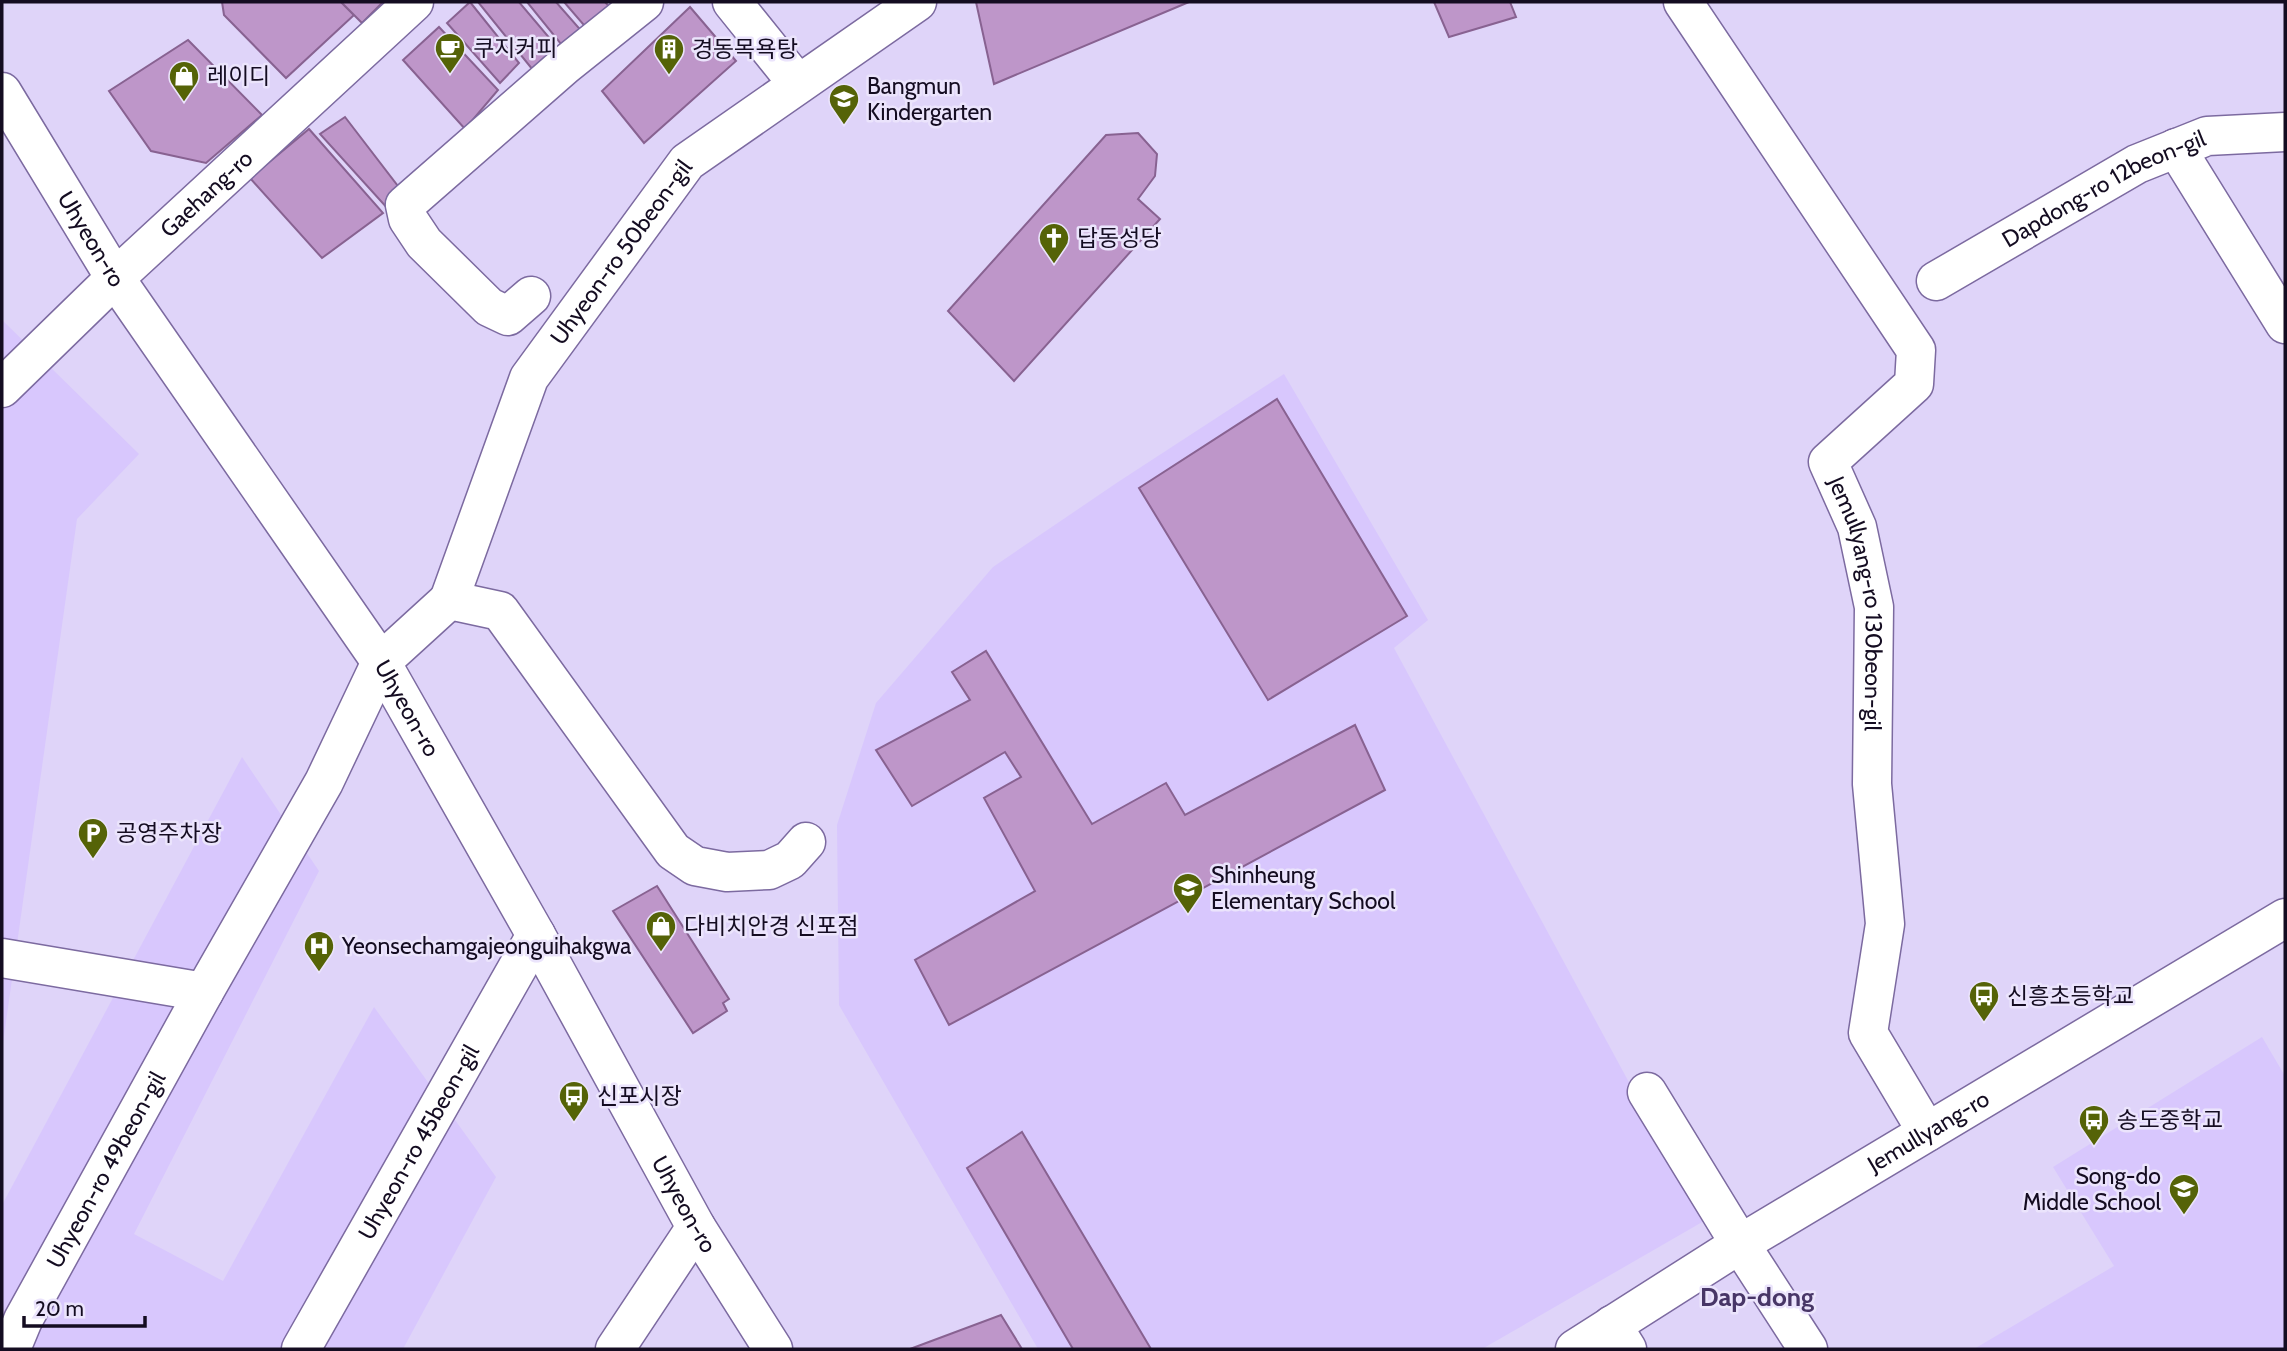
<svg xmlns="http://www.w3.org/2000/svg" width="2287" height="1351" font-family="Cabin,'Noto Sans KR',sans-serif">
<rect width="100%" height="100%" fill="#dfd4f9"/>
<!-- built -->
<g fill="#d8c7fd">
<polygon points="2,320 139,454 77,519 2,1050"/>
<polygon points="1284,374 1428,620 1394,648 1704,1221 1482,1349 1038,1349 839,1005 837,825 876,703 993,567 1118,482"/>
<polygon points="242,757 319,871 134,1234 223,1281 374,1007 496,1177 403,1349 2,1349 2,1205"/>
<polygon points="2262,1037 2285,1076 2285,1349 1974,1349 2114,1266 2053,1167"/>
</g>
<!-- building -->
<g fill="#be96c9" stroke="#886291" stroke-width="2">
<polygon points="222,2 341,2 354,15 286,78 224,15"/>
<polygon points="341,2 383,2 362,23"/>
<polygon points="470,2 519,63 500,83 447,23"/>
<polygon points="478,2 519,2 563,54 537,75"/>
<polygon points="527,2 556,2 585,35 565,49"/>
<polygon points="564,2 605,2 616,14 589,31"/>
<polygon points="976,2 1189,2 994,84"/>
<polygon points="1434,2 1510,2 1516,17 1449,37"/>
<polygon points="690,7 736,61 644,143 602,91"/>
<polygon points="439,27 498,90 465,129 403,60"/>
<polygon points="188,40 262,115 206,163 151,151 109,91"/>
<polygon points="345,117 404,194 389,210 320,134"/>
<polygon points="309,129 383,213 322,258 250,178"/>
<polygon points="1138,133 1157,154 1155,176 1138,199 1160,219 1014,381 948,311 1106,135"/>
<polygon points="1277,399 1407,616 1268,700 1139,488"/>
<polygon points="986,651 1092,824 1166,783 1185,815 1355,725 1385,790 949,1025 915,960 1035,891 984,798 1021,777 1005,752 912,806 876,750 970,700 952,672"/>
<polygon points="657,886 729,999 723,1003 727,1011 693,1033 613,911"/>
<polygon points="1022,1132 1151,1349 1073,1349 967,1168"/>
<polygon points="1001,1315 1022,1349 910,1349"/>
</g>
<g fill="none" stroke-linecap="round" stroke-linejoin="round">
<!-- minor casing -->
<g stroke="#7c6aa0" stroke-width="41">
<g id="minor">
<polyline points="732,2 798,84"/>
<path id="s1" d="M 1683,2 L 1916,350 L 1914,384 L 1828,462 L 1857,527 L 1874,607 L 1872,784 L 1885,924 L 1868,1033 L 1927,1132"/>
<path id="s2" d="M 2,92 L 115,278 L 381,662 L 536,935 L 696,1227 L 773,1349"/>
<polyline points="2176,148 2285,324"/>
<path id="s3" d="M 1936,281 L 2137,164 L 2207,136 L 2285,132"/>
<polyline points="531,296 508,316 489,307 424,243 408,219 405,205 564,66 644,2"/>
<path id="s4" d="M 2,388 L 115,278 L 414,2"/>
<path id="s5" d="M 449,600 L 529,378 L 687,162 L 917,2"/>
<polyline points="2,958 204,992"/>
<polyline points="1647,1092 1740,1244 1808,1349"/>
<polyline points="1612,1325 1627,1349"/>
<path id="s6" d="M 11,1349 L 23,1320 L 204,992 L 324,782 L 381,662 L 449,600 L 500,611 L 673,851 L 695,866 L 727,872 L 769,870 L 790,860 L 806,842"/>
<path id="s7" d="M 301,1349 L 536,935"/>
<polyline points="615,1349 696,1227"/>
</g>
</g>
<!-- major casing -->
<g stroke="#7c6aa0" stroke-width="41">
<g id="major">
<path id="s8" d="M 1575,1349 L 1740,1244 L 2285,918"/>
</g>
</g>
<!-- minor -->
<use href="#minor" stroke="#fff" stroke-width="38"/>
<!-- major -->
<use href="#major" stroke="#fff" stroke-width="38"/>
</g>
<!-- icons -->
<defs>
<g id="cafe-pin" transform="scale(1.575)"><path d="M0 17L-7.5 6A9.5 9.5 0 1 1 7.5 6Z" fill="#556307" stroke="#ebe4fc"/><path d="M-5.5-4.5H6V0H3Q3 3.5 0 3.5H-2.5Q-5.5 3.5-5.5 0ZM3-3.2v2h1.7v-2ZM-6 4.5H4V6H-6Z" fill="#fff"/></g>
<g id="building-pin" transform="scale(1.575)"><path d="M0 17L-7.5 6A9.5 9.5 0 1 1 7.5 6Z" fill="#556307" stroke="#ebe4fc"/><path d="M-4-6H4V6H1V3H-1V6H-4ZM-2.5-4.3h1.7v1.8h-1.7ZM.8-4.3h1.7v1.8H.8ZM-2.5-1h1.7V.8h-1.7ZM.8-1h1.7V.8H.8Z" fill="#fff"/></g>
<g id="shop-pin" transform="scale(1.575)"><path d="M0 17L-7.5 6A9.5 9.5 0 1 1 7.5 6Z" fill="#556307" stroke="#ebe4fc"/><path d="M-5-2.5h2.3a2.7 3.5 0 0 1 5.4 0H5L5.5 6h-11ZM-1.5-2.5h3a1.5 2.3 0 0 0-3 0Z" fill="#fff"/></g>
<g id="school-pin" transform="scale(1.575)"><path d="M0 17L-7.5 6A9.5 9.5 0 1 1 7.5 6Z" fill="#556307" stroke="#ebe4fc"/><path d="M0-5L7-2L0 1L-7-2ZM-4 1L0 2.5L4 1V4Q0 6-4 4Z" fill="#fff"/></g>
<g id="church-pin" transform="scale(1.575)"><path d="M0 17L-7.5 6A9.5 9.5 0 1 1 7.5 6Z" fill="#556307" stroke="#ebe4fc"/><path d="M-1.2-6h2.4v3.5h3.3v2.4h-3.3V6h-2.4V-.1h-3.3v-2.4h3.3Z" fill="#fff"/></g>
<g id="parking-pin" transform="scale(1.575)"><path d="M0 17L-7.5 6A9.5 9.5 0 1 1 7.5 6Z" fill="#556307" stroke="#ebe4fc"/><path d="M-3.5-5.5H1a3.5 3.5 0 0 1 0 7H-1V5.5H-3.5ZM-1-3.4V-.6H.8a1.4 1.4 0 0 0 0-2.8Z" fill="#fff"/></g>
<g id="hospital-pin" transform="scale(1.575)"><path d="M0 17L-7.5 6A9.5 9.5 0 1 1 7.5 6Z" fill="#556307" stroke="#ebe4fc"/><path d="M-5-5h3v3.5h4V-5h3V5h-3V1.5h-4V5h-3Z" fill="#fff"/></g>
<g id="bus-pin" transform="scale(1.575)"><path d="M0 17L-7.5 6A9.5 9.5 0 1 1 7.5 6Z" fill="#556307" stroke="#ebe4fc"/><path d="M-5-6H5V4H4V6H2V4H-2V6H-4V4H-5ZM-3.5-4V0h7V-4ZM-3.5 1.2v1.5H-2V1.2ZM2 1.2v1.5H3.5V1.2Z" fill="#fff"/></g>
</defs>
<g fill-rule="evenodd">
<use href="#cafe-pin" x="450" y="48"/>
<use href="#building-pin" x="669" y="49"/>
<use href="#shop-pin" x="184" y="76"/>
<use href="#school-pin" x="844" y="99"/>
<use href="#church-pin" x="1054" y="238"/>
<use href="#parking-pin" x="93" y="833"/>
<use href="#school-pin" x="1188" y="888"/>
<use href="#shop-pin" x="661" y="926"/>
<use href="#hospital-pin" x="319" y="946"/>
<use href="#bus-pin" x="1984" y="996"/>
<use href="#bus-pin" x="574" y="1096"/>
<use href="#bus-pin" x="2094" y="1120"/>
<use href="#school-pin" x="2184" y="1189"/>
</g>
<g text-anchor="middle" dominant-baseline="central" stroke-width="5" stroke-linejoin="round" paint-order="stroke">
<!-- poi labels -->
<g font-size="23" fill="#140c21" stroke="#ebe4fc" text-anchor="start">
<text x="473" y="48">쿠지커피</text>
<text x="692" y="49">경동목욕탕</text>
<text x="207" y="76">레이디</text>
<text x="867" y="86">Bangmun<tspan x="867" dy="26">Kindergarten</tspan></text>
<text x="1077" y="238">답동성당</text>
<text x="116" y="833">공영주차장</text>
<text x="1211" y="875">Shinheung<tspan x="1211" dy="26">Elementary School</tspan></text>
<text x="684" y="926">다비치안경 신포점</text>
<text x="342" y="946">Yeonsechamgajeonguihakgwa</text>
<text x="2007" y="996">신흥초등학교</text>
<text x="597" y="1096">신포시장</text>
<text x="2117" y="1120">송도중학교</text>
<text x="2161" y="1176" text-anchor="end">Song-do<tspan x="2161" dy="26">Middle School</tspan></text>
</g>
<!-- street labels -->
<g font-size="23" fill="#140c21" stroke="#ebe4fc">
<text stroke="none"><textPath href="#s3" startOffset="192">Dapdong-ro 12beon-gil</textPath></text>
<text stroke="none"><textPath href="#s4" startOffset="282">Gaehang-ro</textPath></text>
<text stroke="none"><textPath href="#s2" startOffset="172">Uhyeon-ro</textPath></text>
<text stroke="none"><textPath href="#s5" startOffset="392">Uhyeon-ro 50beon-gil</textPath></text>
<text stroke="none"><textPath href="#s1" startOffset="716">Jemullyang-ro 130beon-gil</textPath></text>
<text stroke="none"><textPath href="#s2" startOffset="738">Uhyeon-ro</textPath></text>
<text stroke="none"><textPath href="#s8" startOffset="415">Jemullyang-ro</textPath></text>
<text stroke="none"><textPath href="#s7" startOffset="238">Uhyeon-ro 45beon-gil</textPath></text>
<text stroke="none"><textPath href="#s6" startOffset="203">Uhyeon-ro 49beon-gil</textPath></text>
<text stroke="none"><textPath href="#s2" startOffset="1306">Uhyeon-ro</textPath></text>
</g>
<!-- quarter labels -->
<g font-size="26" font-weight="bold" fill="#483667" stroke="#ebe4fc">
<text x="1757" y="1297">Dap-dong</text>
</g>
</g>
<!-- border -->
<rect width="2287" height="1351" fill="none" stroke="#140c21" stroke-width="7"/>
<!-- scale -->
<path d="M24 1316v10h121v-10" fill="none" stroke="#140c21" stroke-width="3.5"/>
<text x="35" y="1316" font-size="21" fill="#140c21" stroke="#ebe4fc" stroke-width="5" paint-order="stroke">20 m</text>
</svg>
